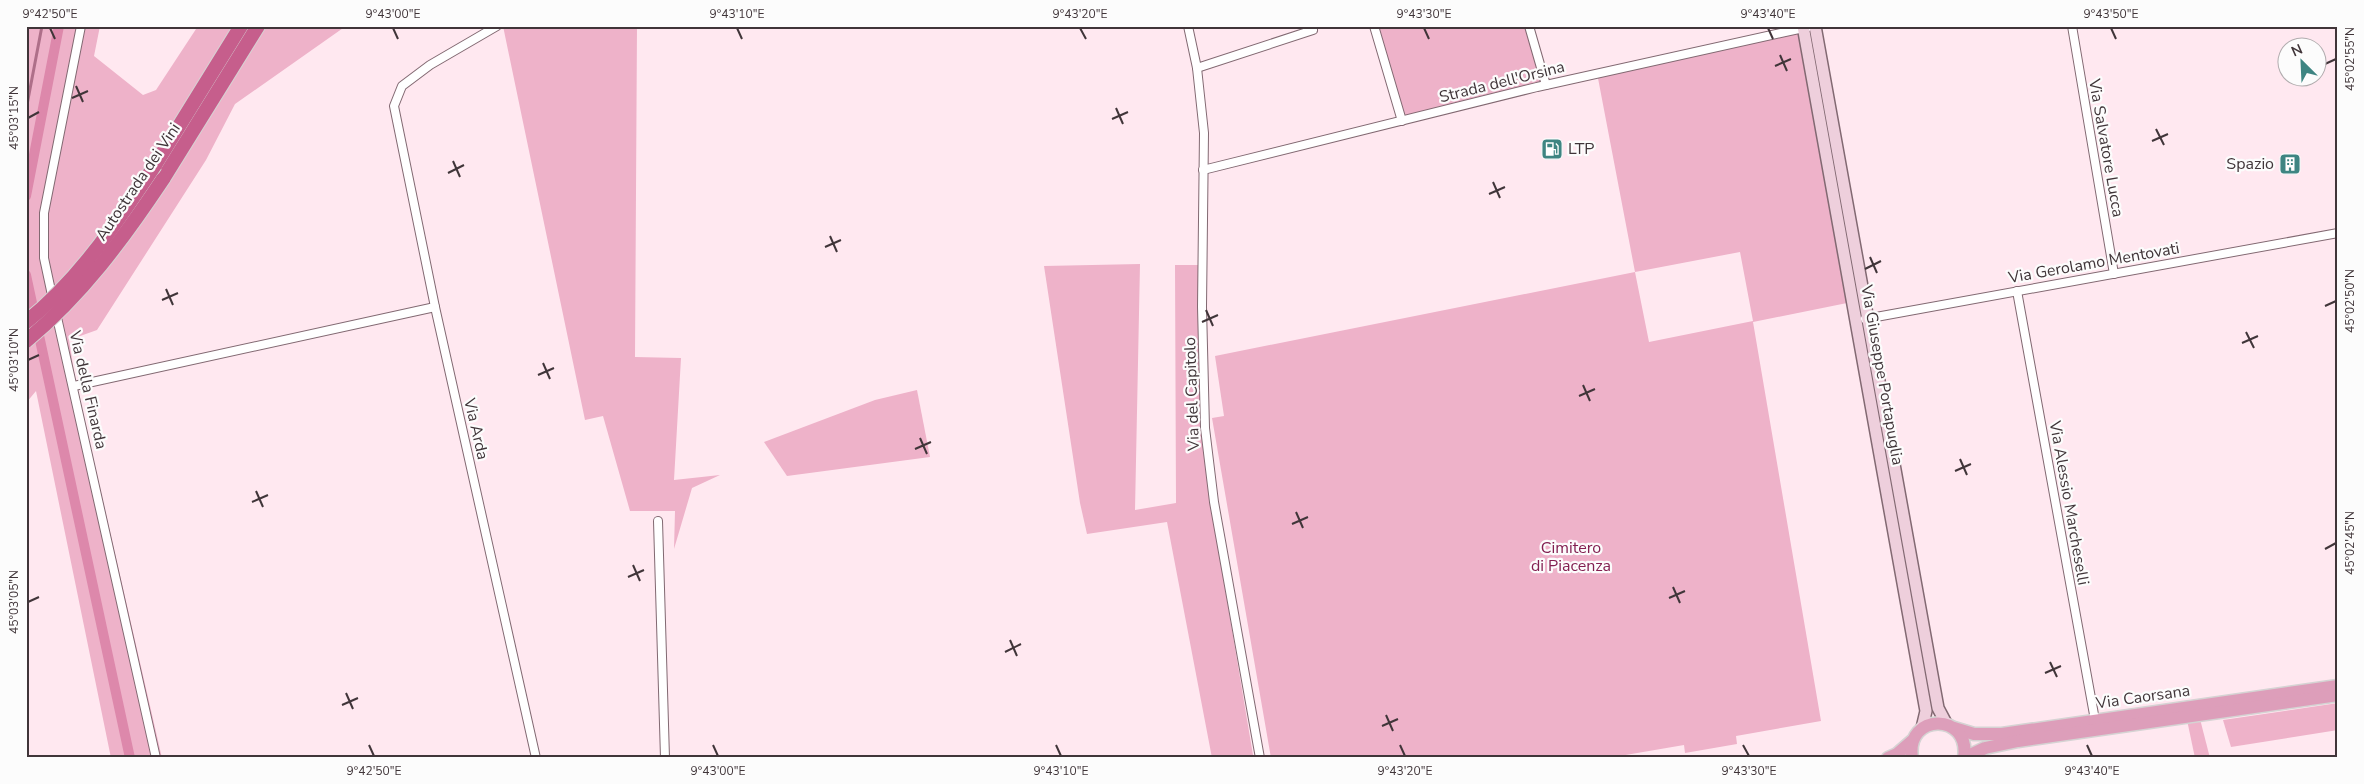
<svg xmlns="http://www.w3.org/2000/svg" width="2364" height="784" font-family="'Nunito Sans',sans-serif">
<rect width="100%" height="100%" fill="#ffe8f0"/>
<!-- green -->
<g fill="#eeb2c9" fill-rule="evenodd">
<polygon points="26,26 100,26 94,56 143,95 156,90 198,26 346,26 235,104 206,160 97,330 69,340 76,384 162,758 111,758 36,391 26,403"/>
<polygon points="503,26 637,26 635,357 681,358 674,480 720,475 692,488 674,549 675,511 630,511 603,416 585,420"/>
<polygon points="1375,26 1528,26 1545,85 1402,121"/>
<path d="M 1802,28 L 1852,302 L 1753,322 L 1821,721 L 1736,736 L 1737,744 L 1685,753 L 1684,745 L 1608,758 L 1271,758 L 1212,418 L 1224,416 L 1215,356 L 1635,272 L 1597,73 ZM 1740,252 L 1753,321 L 1649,342 L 1635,272 Z"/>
<polygon points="1140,264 1135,510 1176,503 1175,265 1201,265 1210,499 1253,755 1212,758 1167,522 1087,534 1080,503 1044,266"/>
<polygon points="917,390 930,457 787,476 764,442 875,400"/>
<polygon points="2338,703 2338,730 2231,747 2223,720"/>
<polygon points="2200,719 2210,758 2195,758 2187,720"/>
</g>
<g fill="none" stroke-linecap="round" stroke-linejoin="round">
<!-- stream -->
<polyline stroke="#ae6f89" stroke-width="3" points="26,110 42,26"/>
<!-- canal -->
<g stroke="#dd88ab" stroke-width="10">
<polyline points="26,196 59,26"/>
<polyline points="26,275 130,758"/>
</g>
<!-- street casing -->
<g stroke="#826972" stroke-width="10">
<g id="street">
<polyline points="497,26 430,65 402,86 394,106 435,307 536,758"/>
<polyline points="1188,26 1197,68 1204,133 1202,307 1205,428 1214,502 1260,758"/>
<polyline points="1374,26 1402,121"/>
<polyline points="1529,26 1546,85"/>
<polyline points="2072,26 2114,274"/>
<polyline points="1197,68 1313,30 1312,26"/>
<polyline points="1203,170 1537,87 1808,27"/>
<polyline points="2017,291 2095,720"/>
<polyline points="53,300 44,258 44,213 81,26"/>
<polyline points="56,313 156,758"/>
<polyline points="1865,319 2338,233"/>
<polyline points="74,386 435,307"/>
<polyline points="658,521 665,758"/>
</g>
</g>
<!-- secondary casing -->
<g stroke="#826972" stroke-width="14">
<g id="secondary">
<polyline points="1803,26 1926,711 1922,728"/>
<polyline points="1815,26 1934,686 1938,708 1947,725"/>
</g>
</g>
<!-- primary casing -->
<g stroke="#d5d3d3" stroke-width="15">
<g id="primary">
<polyline points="1954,728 1974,734 2002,734 2338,686"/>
<polyline points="1888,758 1897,754 1912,741"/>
<path d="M 1912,758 C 1905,712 1971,712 1964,758"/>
<polyline points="1964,758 1985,748 2018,741 2338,695"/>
</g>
</g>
<!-- highway casing -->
<g stroke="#d5d3d3" stroke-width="16">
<g id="highway">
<polyline points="155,165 241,26"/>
<polyline points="163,179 258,26"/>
</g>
</g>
<!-- street -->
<use href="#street" stroke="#fff" stroke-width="8"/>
<!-- secondary -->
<use href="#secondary" stroke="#eecfdc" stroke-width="11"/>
<!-- primary -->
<use href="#primary" stroke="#dd9eba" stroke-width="12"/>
<!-- highway -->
<use href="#highway" stroke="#c65e8c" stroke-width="14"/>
<!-- highway-bridge casing -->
<g stroke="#d5d3d3" stroke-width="16" stroke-linecap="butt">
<g id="highway-bridge">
<path d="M 26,322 C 80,279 117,222 155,165"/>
<path d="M 26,341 C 82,295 123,239 163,179"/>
</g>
</g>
<!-- highway-bridge -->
<use href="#highway-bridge" stroke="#c65e8c" stroke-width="14"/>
</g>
<!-- ticks -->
<path fill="none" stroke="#403539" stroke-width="2" d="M 50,28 L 55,39M 393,28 L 398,39M 737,28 L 742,39M 1080,28 L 1086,39M 1424,28 L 1429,39M 1768,28 L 1773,39M 2111,28 L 2116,39M 1780,55 L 1787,71M 2325,64 L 2336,59M 1775,66 L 1791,59M 76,86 L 83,102M 72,98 L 88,91M 1116,108 L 1123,124M 28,118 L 39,112M 1112,119 L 1128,112M 2156,129 L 2164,145M 2152,141 L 2168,134M 453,161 L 460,177M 448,173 L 464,165M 1493,182 L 1500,198M 1489,194 L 1505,187M 830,236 L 837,252M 825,247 L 841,240M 1870,257 L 1877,273M 1865,269 L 1881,261M 166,289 L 173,305M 162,300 L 178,293M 2325,306 L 2336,301M 1206,310 L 1213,326M 1202,322 L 1218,315M 2246,332 L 2254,348M 2242,343 L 2258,336M 28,360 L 39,355M 543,363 L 550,379M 538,375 L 554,368M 1583,385 L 1590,401M 1579,396 L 1595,389M 920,438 L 927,454M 915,449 L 931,442M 1960,459 L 1967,475M 1955,471 L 1971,464M 256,491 L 263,507M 252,502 L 268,495M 1296,512 L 1303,528M 1292,524 L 1308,517M 2325,549 L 2336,543M 633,565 L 640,581M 628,577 L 644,570M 1673,587 L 1680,603M 1669,598 L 1685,591M 28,602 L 39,597M 1010,640 L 1017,656M 1005,652 L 1021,644M 2050,662 L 2057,677M 2045,673 L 2061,666M 346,693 L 353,709M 342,705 L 358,698M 1386,715 L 1393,731M 1382,726 L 1398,719M 369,745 L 374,756M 713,745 L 718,756M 1056,745 L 1061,756M 1400,745 L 1405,756M 1743,745 L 1749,756M 2087,745 L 2092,756"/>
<!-- icons -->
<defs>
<g id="fuel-square" transform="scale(1.125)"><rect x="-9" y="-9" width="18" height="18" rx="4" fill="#3e8582" stroke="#fcfcfc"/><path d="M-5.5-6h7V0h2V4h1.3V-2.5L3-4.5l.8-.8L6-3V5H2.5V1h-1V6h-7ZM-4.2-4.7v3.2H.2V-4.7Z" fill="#fff"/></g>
<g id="building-square" transform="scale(1.125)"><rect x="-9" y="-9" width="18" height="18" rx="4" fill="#3e8582" stroke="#fcfcfc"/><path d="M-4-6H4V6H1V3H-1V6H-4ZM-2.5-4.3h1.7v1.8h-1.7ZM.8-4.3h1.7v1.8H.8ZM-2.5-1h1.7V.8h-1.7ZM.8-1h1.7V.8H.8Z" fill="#fff"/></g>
</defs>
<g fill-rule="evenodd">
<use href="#fuel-square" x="1552" y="149"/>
<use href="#building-square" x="2290" y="164"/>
</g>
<g text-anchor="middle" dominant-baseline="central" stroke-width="4.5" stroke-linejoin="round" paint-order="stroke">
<!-- street labels -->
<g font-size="16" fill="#403539" stroke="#fcfcfc">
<text transform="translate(1502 82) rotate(-14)">Strada dell'Orsina</text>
<text transform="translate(2106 148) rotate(80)">Via Salvatore Lucca</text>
<text transform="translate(138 182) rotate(-56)">Autostrada dei Vini</text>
<text transform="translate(2094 263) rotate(-10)">Via Gerolamo Mentovati</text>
<text transform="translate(1882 375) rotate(80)">Via Giuseppe Portapuglia</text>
<text transform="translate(88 390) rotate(77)">Via della Finarda</text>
<text transform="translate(1192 394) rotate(-92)">Via del Capitolo</text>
<text transform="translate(476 429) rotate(77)">Via Arda</text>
<text transform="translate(2069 503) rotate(80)">Via Alessio Marcheselli</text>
<text transform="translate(2143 697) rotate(-8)">Via Caorsana</text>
</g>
<!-- poi labels -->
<g font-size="16" fill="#403539" stroke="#fcfcfc" text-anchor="start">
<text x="1568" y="149">LTP</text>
<text x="2274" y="164" text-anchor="end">Spazio</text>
</g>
<!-- park labels -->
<g font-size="16" fill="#821f51" stroke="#fcfcfc">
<text x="1571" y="548">Cimitero<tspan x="1571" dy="18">di Piacenza</tspan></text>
</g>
</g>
<!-- border -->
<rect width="2364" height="784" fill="none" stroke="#fcfcfc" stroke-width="55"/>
<!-- north arrow -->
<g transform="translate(2302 62) rotate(336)"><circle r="24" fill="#fcfcfc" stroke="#b1acae"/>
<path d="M0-4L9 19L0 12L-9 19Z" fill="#3e8582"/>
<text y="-8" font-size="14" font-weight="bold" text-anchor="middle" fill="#403539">N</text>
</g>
<rect x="28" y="28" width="2308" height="728" fill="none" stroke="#403539" stroke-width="2"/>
<g font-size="12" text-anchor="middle" fill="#403539">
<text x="50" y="18">9°42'50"E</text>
<text x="393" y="18">9°43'00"E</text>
<text x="737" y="18">9°43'10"E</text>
<text x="1080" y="18">9°43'20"E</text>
<text x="1424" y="18">9°43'30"E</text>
<text x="1768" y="18">9°43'40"E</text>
<text x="2111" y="18">9°43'50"E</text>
<text transform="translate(2350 59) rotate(-90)" y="4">45°02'55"N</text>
<text transform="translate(14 118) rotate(-90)" y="4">45°03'15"N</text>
<text transform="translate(2350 301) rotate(-90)" y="4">45°02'50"N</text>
<text transform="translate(14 360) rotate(-90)" y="4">45°03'10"N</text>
<text transform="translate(2350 543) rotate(-90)" y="4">45°02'45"N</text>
<text transform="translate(14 602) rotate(-90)" y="4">45°03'05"N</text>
<text x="374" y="775">9°42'50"E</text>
<text x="718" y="775">9°43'00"E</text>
<text x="1061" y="775">9°43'10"E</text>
<text x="1405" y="775">9°43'20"E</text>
<text x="1749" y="775">9°43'30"E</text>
<text x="2092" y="775">9°43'40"E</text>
</g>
</svg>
